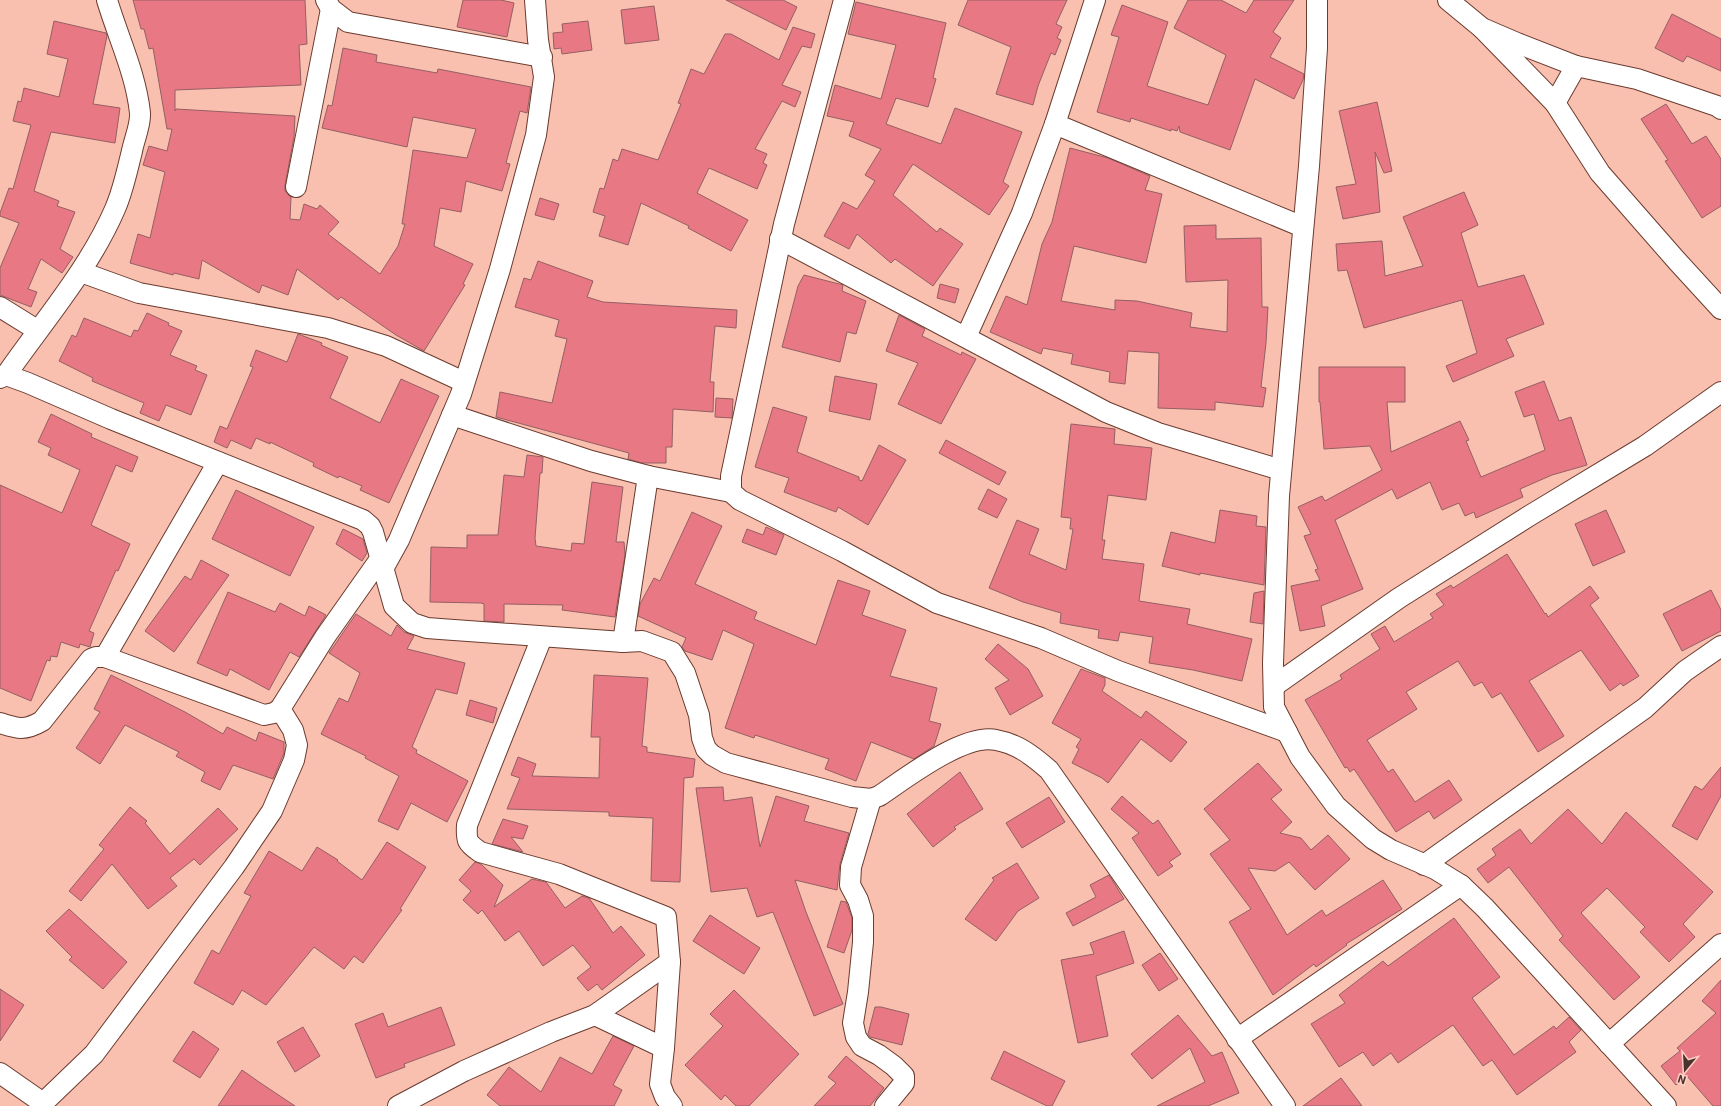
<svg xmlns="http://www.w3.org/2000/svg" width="1721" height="1106" font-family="Roboto,sans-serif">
<rect width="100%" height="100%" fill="#f9bfaf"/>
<!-- building -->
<g fill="#e87984" stroke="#955f63">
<polygon points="133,0 305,0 307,44 299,45 301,85 175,90 175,111 176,109 295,116 294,137 285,185 285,191 291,197 290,219 300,220 304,204 317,209 320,205 339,222 328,234 380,274 398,246 405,224 402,224 413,150 467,158 476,129 413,117 407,147 322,128 328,105 332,106 343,48 377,55 376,62 437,73 438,69 531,87 527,113 520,111 506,163 510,164 502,191 466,181 461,212 440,208 434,246 473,264 463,284 465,285 424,351 396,335 341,297 338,300 297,269 288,295 262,285 259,293 202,260 199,279 174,273 173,275 130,263 138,234 150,238 165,172 143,165 149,146 167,151 172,129 167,129 153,48 149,49 144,29 141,29"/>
<polygon points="463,0 501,0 514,3 507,37 457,27"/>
<polygon points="726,0 783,0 797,7 786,30"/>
<polygon points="968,0 1067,0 1056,24 1062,27 1057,38 1061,40 1055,55 1051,53 1038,86 1033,105 996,94 1011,47 958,25"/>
<polygon points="1188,0 1221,0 1246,13 1254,0 1294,0 1273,32 1281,38 1270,57 1304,74 1303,80 1294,99 1255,79 1230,150 1180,132 1179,126 1177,131 1171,129 1171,131 1131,118 1130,122 1097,112 1119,37 1111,35 1122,5 1168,22 1147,86 1208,105 1226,55 1174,28"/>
<polygon points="856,2 946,23 933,78 936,79 928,107 896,98 886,124 941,144 955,108 1022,132 1003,182 1009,186 989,215 913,164 893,195 937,232 940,228 963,244 933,286 895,259 891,263 857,234 849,249 824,236 843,202 857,209 875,181 865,175 881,149 849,136 854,122 827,116 835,85 881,99 896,45 848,34"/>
<polygon points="654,6 659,40 625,44 621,10"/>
<polygon points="1672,14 1721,39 1721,71 1687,56 1683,62 1655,48"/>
<polygon points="54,21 106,33 107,36 93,104 120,108 115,143 51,132 34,191 59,201 57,206 75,212 60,249 73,257 62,273 41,259 28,289 37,292 31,307 0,295 0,268 19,223 0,216 0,213 9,188 13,189 31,125 13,121 18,101 21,102 24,88 59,97 68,59 47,54"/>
<polygon points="588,21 592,50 562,54 561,48 554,49 553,33 563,32 562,24"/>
<polygon points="793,27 815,34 811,48 802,46 782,85 801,92 795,107 782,101 755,149 767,154 763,163 767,165 757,189 709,168 697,193 748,220 731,251 688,228 689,226 641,203 628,245 599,236 605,216 593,212 600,188 604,189 613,159 618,161 622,149 658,160 681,104 678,103 691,69 704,74 725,34 731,34 779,60"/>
<polygon points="1377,102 1392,171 1384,173 1375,152 1380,212 1343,219 1336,187 1356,184 1339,111"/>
<polygon points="1666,104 1692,144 1706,136 1721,159 1721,206 1702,218 1665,161 1668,160 1641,119"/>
<polygon points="1070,148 1108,158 1150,176 1145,190 1162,194 1146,263 1074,246 1061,301 1115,310 1115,300 1137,301 1192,313 1190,327 1227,332 1228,280 1186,282 1184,226 1216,225 1216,239 1261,238 1262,307 1268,307 1266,343 1261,387 1266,388 1263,407 1215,402 1215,410 1158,408 1159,353 1128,351 1125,384 1109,382 1110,372 1071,364 1073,354 1043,348 1041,354 990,332 1006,296 1027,305 1042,244 1052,222"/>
<polygon points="1464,192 1478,225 1461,233 1478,287 1524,275 1544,324 1506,339 1514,356 1453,382 1446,366 1477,353 1462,300 1364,328 1347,270 1338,271 1336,244 1382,241 1385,276 1423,266 1403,217"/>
<polygon points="540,198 559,204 554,220 535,215"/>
<polygon points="538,261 593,281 587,297 603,302 737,310 736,328 715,326 710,382 714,382 713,412 673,409 672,447 666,447 666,463 642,463 628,459 629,453 496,417 500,392 552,403 567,339 555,336 559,320 515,307 524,278 531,280"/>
<polygon points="804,275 843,285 842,291 866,301 856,334 847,332 840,362 782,347 798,286"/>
<polygon points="940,284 959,289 955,303 937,298"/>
<polygon points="147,313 169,323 168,325 182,331 170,355 197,366 195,370 207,375 191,415 166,405 159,421 140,413 144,403 92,381 93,378 59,361 72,335 76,337 84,318 131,337 134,330 138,331"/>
<polygon points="899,315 925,329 922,336 961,355 962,352 976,359 941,424 898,404 918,363 886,351"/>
<polygon points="298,334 322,343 321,345 348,357 330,398 380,423 401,379 439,396 389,503 360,490 362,486 339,476 338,478 313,466 314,463 270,442 270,444 256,438 251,449 231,440 227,448 214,442 220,426 227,429 253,367 250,366 256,350 287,362"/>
<polygon points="1319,367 1405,367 1405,402 1387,402 1391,452 1460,421 1469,440 1466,441 1481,477 1545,450 1534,414 1524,417 1515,392 1544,381 1559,421 1571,417 1587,465 1552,475 1520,489 1523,497 1476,518 1474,512 1465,516 1459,503 1442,510 1430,482 1397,499 1392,489 1335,520 1363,589 1321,606 1325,626 1300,631 1291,586 1320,580 1315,570 1318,569 1304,536 1311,534 1298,507 1322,496 1325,501 1382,470 1370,446 1324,449 1320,402 1319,402"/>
<polygon points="835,376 877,384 870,420 829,411"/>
<polygon points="716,398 733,399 732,418 715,417"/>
<polygon points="773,407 807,417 797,452 859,477 859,480 862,481 879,445 906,460 868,525 838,507 836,512 784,492 789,478 755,467"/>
<polygon points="51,414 92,434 91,437 138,457 132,472 116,465 91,525 130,544 118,571 116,570 89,631 94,633 90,647 80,644 79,648 61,642 57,657 51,656 50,661 47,660 31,701 0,688 0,485 62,513 80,470 48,455 51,448 38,442"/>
<polygon points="1071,424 1115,429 1114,444 1152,448 1146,500 1108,495 1102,540 1105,540 1102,559 1144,564 1139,601 1190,609 1187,624 1252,639 1242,681 1193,670 1149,663 1153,637 1120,632 1118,641 1098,638 1099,630 1060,623 1061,613 1023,602 989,588 1017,520 1039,529 1029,554 1066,570 1073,529 1070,529 1071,518 1061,517"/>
<polygon points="946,440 1006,472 999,485 939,453"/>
<polygon points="527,455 543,457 542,473 540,473 535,538 536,546 571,551 572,543 584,544 592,482 623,487 616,542 624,542 625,555 615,617 562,610 563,605 504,604 504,622 484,621 484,604 481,603 430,602 431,547 467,548 467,535 498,535 504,475 524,477"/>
<polygon points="988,489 1007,499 997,518 978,509"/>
<polygon points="236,490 314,527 290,576 212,539"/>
<polygon points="1220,510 1257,516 1256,526 1266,527 1264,585 1200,573 1200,575 1162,566 1171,532 1215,543"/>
<polygon points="1606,510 1625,552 1593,566 1575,524"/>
<polygon points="692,512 722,526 695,584 757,612 754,619 816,645 838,580 870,591 862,615 906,630 890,676 937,688 929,721 941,724 934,746 914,759 871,742 856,781 825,769 829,759 755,735 754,738 725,728 754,644 723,630 712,660 685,651 682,647 686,638 638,616 640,604 654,578 660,581"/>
<polygon points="766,527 784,535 776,555 742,542 747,529 763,535"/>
<polygon points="343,529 363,539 367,553 362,561 336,544"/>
<polygon points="1507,554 1545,614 1546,613 1548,617 1590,586 1599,598 1590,605 1639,676 1623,686 1621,683 1610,691 1581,650 1529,681 1564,736 1538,752 1501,693 1492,698 1482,682 1474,686 1458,661 1406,692 1417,709 1367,740 1388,772 1393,769 1415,802 1449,780 1462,800 1434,819 1429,811 1396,832 1354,769 1350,772 1347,767 1345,768 1305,700 1342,679 1340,675 1380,649 1371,634 1385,626 1394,642 1433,618 1430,614 1444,605 1436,594 1451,585 1453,588"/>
<polygon points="201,560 229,575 174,652 145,631 185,576 191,580"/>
<polygon points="1711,590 1721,610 1721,631 1682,651 1663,614"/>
<polygon points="1264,591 1263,624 1250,622 1254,593"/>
<polygon points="228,592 275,612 280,603 305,616 309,606 326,615 299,657 290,652 269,690 230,669 227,676 197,663"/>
<polygon points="356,614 391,636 397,625 404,632 414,636 407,649 465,663 457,694 436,689 412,747 417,750 416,753 468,781 447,822 411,803 398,830 378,821 399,776 365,758 366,756 321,734 339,698 348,702 360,673 329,653"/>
<polygon points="998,644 1028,669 1043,696 1010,715 995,688 1009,680 985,659"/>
<polygon points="1081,669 1105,678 1105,685 1102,691 1141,718 1146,711 1187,742 1171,762 1141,739 1108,783 1102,778 1072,763 1079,749 1076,747 1081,739 1052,723"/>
<polygon points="111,675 185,712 223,734 227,727 256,741 259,732 284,742 284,753 273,779 233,765 220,790 201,781 205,772 176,756 179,752 125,725 100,764 76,748 100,712 94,709"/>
<polygon points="594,675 648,678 642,746 647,747 647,752 695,759 693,777 684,778 680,882 651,881 653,818 609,816 609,812 507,809 520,778 511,775 518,757 536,764 532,776 599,778 600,737 591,737"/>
<polygon points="470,700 497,708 493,723 466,715"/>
<polygon points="1258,763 1282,790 1271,799 1292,822 1280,833 1301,838 1311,850 1328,835 1350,859 1315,890 1289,862 1275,871 1248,868 1287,935 1322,910 1326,916 1383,880 1402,909 1346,944 1347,945 1316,967 1314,964 1273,995 1229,922 1251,909 1210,854 1230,840 1204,809"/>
<polygon points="1721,767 1721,796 1697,840 1672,826 1695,786 1702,790"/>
<polygon points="960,772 983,809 954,827 956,829 933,847 907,814"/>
<polygon points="723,787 724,801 752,797 760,847 776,796 809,806 804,821 849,833 840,864 837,890 795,880 806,912 843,1004 814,1016 773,912 757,917 747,888 711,892 696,788"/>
<polygon points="1122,796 1153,824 1158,820 1181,854 1169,862 1173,866 1158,876 1132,838 1139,833 1111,809"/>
<polygon points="1049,797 1065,822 1022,848 1006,823"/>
<polygon points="130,807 147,821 145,823 170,854 218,808 238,829 200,865 194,859 170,878 177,886 148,909 112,864 81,901 69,891 104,849 99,845"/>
<polygon points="1568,809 1602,844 1626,812 1713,892 1683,924 1695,937 1669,962 1640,932 1645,927 1607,888 1581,913 1640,977 1614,1000 1559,940 1563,936 1509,867 1488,883 1477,869 1496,855 1492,849 1520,829 1531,844"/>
<polygon points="503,819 528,826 523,839 511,837 523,852 492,844"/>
<polygon points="387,842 426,867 400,909 402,910 363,963 354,956 344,969 314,947 266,1005 242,990 233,1005 194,983 212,950 219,954 251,896 244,893 269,851 302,871 317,847 338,860 337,861 362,880"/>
<polygon points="475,862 481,864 503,885 494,907 532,879 546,882 565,908 582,896 589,898 613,933 621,926 645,955 602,990 597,984 588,991 577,978 591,967 573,945 543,966 519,931 505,941 482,910 478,914 463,900 471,891 459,880"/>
<polygon points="1017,863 1039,898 1018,911 996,941 965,919 994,880 992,878"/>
<polygon points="1109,875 1124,899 1073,926 1066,913 1096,897 1090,885"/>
<polygon points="841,901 846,902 852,918 852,930 844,953 827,947"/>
<polygon points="69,909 127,962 103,989 69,960 72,957 46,931"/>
<polygon points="710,915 760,948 744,974 693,941"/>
<polygon points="1454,918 1500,977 1472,998 1514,1055 1554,1026 1556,1029 1569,1017 1581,1030 1569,1042 1576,1052 1517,1095 1492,1060 1483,1066 1453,1025 1398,1063 1391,1053 1373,1066 1363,1052 1339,1067 1311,1024 1345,1003 1339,995 1383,961 1388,966"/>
<polygon points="1124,931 1134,963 1096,976 1108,1036 1078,1043 1061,960 1094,954 1090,943"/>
<polygon points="1160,953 1178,979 1159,991 1142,965"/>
<polygon points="1721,980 1721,1106 1713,1106 1687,1076 1676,1085 1661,1066 1680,1051 1677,1048 1716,1013 1702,1001"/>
<polygon points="0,989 24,1005 0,1041"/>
<polygon points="734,990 799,1054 749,1106 736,1106 725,1095 721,1100 685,1065 723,1026 710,1014"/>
<polygon points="441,1007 455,1045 404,1064 405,1067 376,1078 355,1024 383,1013 388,1027"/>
<polygon points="875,1007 881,1007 909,1014 902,1045 870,1037 868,1034"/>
<polygon points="1178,1015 1212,1056 1222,1052 1239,1093 1208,1106 1157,1106 1205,1082 1190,1048 1152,1079 1131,1054"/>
<polygon points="303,1027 320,1056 295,1072 277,1042"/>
<polygon points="193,1031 219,1049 200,1078 173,1061"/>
<polygon points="613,1036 634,1046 613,1085 622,1090 614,1106 500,1106 487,1095 509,1067 541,1092 560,1057 592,1074"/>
<polygon points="1004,1051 1065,1081 1052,1106 1047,1106 991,1079"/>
<polygon points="846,1056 884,1088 870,1106 814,1106 836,1083 828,1077"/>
<polygon points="242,1070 259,1082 295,1106 218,1106"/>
<polygon points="1341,1078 1362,1106 1303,1106"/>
</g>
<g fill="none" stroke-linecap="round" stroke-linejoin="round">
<!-- street casing -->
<g stroke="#6b3b2f" stroke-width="22">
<g id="street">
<polyline points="326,0 331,9 348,22 542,57"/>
<polyline points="844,0 784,224 731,476 731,492 740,500 842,551 937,603 1041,638 1118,671 1287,732"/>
<polyline points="1317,0 1317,48 1309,166 1279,496 1273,663 1274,707 1300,757 1336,806 1373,839 1391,850 1435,869 1461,885 1485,908 1666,1106"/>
<polyline points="1448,0 1482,28 1517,43 1576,66 1637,79 1717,106 1721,109"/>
<polyline points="1482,28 1555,103 1600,173 1677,261 1721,309"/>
<polyline points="1555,103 1576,66"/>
<polyline points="1055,124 1303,227"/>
<polyline points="296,187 331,9"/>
<polyline points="780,239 1106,412 1158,433 1281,470"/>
<polyline points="81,272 139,293 328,328 386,346 464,382"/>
<polyline points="0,307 37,330"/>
<polyline points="966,337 1022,213 1055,124 1095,0"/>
<path d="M 6,375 L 28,383 L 111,419 L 363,520 L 370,526 L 373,532 L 394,606 L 412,623 L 427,628 L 440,629 L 623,642 L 642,641 L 672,652 L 685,673 L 699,715 L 702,738 L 706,749 L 712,755 L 726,763 L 852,797 L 871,799 L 879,796 C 906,778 964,733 996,740 C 1018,744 1033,756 1049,770 L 1285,1106"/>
<path d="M 0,378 L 6,375 C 43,322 89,269 115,209 C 123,191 127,171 132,151 C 134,140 141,124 140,113 C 136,74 118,37 107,0"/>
<polyline points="452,415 591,461 648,476 731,492"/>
<polyline points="383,569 399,540 461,394 500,269 536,135 544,77 538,40 535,0"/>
<path d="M 542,637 L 467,825 C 466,841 467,843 480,852 L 559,874 L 666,917 L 670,962 L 664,1048 L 660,1084 L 665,1097 L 672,1106"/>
<polyline points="623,642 648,476"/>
<polyline points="105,657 218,462"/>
<polyline points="1274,686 1399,598 1529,516 1645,446 1721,392"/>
<path d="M 0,723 C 18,729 25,731 42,721 L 91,659 L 96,657 L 105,657 L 264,715 L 274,713 L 280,709 L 325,637 L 380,559"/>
<polyline points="871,799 851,867 850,885 858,900 863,916 863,942 858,992 853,1023 856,1037 862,1046 879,1055 894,1066 904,1076 904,1083 885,1106"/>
<polyline points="1424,865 1645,708 1685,671 1721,646"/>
<polyline points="595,1015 664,1048"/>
<polyline points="1237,1039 1461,885"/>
<polyline points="1609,1044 1721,944"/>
<polyline points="0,1073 43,1103"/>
<polyline points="40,1106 94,1054 234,867 272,811 294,760 297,745 293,730 280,709"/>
<polyline points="398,1106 464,1071 551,1032 595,1015 670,962"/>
</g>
</g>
<!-- street -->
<use href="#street" stroke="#fff" stroke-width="20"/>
</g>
<!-- north arrow -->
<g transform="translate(1685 1070) rotate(198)" stroke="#ffcfc3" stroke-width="3" paint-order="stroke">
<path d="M0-3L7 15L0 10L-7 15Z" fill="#4a332d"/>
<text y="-6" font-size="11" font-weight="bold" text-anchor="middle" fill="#4a332d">N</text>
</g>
</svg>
